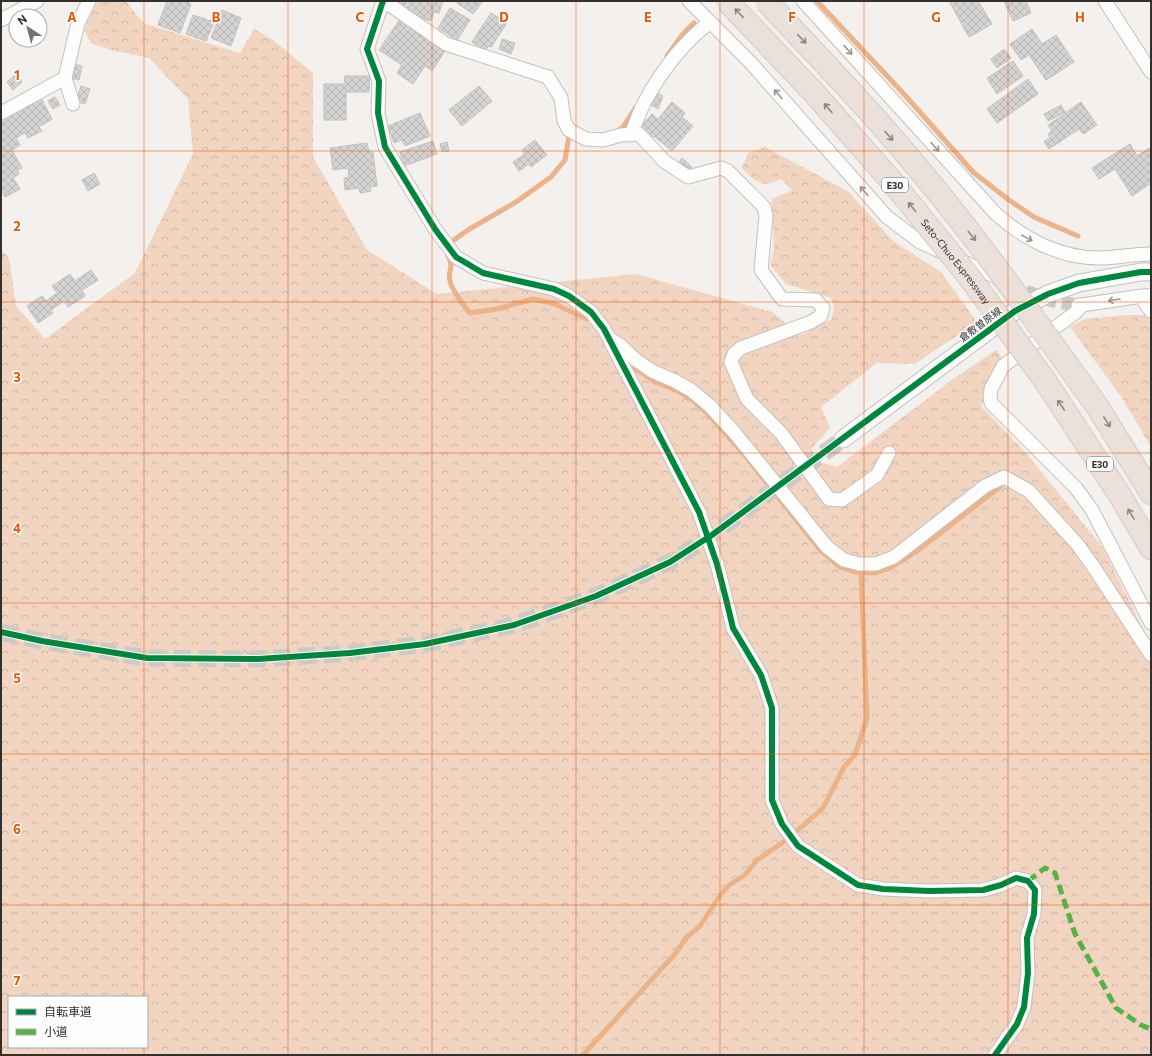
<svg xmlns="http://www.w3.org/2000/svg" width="1152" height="1056" font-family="Commissioner,'Noto Sans JP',sans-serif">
<defs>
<pattern id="forest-crowns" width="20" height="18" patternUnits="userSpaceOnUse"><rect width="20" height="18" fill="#f2d5c0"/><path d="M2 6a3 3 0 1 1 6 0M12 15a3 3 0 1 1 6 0" fill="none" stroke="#d0b7a5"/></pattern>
<pattern id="building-cross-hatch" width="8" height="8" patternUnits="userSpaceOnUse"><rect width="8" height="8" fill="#d5d4d3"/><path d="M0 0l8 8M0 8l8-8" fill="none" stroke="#b7b6b5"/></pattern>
</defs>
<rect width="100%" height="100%" fill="#f4f0ed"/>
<!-- forest -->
<g fill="url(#forest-crowns)" fill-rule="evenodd">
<path d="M 98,1 L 126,1 L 143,23 L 240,53 L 254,29 L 273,40 L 313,73 L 313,157 L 367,250 L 437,294 L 636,274 L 772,312 L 801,335 L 831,320 L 834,308 L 831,298 L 786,284 L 770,265 L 774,249 L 772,199 L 792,190 L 781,179 C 761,189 756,182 742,168 L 748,153 L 765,147 L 849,192 L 893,241 L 941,272 L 977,322 L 915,364 L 877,363 L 821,407 L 830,428 L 811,449 L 822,463 L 837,467 L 953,379 L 996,350 L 1003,359 L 997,364 L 981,406 L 1026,453 L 1103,548 L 1151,645 L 1151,1055 L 1,1055 L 1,250 L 9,258 L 16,306 L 45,339 L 135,273 L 193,154 L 188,99 L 149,58 L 110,50 L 91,43 L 84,30 L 91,14 ZM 9,997 L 147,997 L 147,1047 L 9,1047 Z"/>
<polygon points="1127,315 1146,315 1151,321 1151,447 1120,395 1070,327 1085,319"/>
</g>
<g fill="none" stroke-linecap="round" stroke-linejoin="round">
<!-- stream -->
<g stroke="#ecb288" stroke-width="5">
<polyline points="817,1 904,94 973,172 1009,200 1034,217 1078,236"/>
<polyline points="667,56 683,34 694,23"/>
<polyline points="616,132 623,127 636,107"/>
<polyline points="451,242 468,230 516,202 551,177 565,160 569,136 571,134"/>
<path d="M 448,256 C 455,268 447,271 450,281 C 452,290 464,306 470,313 L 497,309 L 533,299 L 552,303 L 587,319"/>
<polyline points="624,358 632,366 655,382 676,390 691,399 708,414 743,453 820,550 840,567 856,572 874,573 890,568 917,551 1000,487"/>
<polyline points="798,830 823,808 844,767 855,755 867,718 861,572"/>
<polyline points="583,1055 675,954 686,938 700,926 719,897 728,886 745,875 757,860 785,841"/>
</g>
</g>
<!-- building -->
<g fill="url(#building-cross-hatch)" stroke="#c1c1c0">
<polygon points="167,1 185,1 191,4 180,33 158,25"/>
<polygon points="391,1 405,1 407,3 401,10"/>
<polygon points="409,1 443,1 439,13 434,12 431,21 405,13"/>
<polygon points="454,1 483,1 473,14"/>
<polygon points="949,1 978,1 992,24 969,37"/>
<polygon points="1004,1 1026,1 1031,13 1013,21"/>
<polygon points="450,8 470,20 457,40 438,28"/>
<polygon points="222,10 241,18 231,46 211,38"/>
<polygon points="491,13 507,23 491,47 488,46 485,51 472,42"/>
<polygon points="193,15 214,22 206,41 186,34"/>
<polygon points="400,19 446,49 432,71 425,66 413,84 397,73 402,65 379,50"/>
<polygon points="1032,29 1042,44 1056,35 1074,62 1046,80 1029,55 1021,60 1010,44"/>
<polygon points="502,39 515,43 511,54 499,49"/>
<polygon points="1004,49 1011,58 997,68 991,59"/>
<polygon points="1013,61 1023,76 997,94 987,78"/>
<polygon points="74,64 82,66 79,80 71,78"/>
<polygon points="16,74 22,82 13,90 7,82"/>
<polygon points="345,76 370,76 369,92 346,92 346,120 324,120 324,84 344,84"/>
<polygon points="1028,79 1038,94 997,123 987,109"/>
<polygon points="81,86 90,89 85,104 76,101"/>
<polygon points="479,86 492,101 462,126 449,110"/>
<polygon points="656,93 663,96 658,109 651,105"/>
<polygon points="55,97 60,105 53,109 48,101"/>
<polygon points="41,98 52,119 39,127 42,131 28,138 25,133 16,138 20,145 12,150 22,168 17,170 19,174 13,178 20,189 5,197 1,189 1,120"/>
<polygon points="672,102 685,113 682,117 693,126 672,151 654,136 652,138 640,128 652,114 658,119"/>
<polygon points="1081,102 1097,125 1083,134 1079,129 1049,149 1044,142 1050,137 1048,134 1052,131 1048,125"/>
<polygon points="1061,105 1065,112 1048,121 1044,114"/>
<polygon points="420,113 430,136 405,146 402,140 394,143 388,126"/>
<polygon points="535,140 547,155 531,167 529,164 519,171 513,162 525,154 522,150"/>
<polygon points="433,141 437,154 404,166 400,152"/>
<polygon points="447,142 449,151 442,152 440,144"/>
<polygon points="367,143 369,152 373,152 377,186 370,187 371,191 360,193 359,188 345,190 344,178 349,177 348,168 333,170 330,148"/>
<polygon points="1130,144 1137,156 1149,148 1151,152 1151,183 1132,196 1115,169 1099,179 1092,168"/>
<polygon points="682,158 692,167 690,171 679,162"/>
<polygon points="94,173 100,184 88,191 82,180"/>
<polygon points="91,270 98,280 82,290 85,296 68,307 64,301 51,310 53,313 38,323 27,306 42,296 46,301 57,293 52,286 70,274 75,281"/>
</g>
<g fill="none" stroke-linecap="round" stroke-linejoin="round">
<!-- minor-tunnel -->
<polyline stroke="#cdc9c7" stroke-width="13" stroke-dasharray="13 6" stroke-linecap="butt" points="1026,291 1052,301 1078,305"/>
<!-- tertiary-tunnel -->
<polyline stroke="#cdc9c7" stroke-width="17" stroke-dasharray="17 8" stroke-linecap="butt" points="1,632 42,641 147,658 258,659 350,653 425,644 514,625 596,596 670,562 712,535 843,439"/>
<!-- minor casing -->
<g stroke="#c3c0be" stroke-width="15">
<g id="minor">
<polyline points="383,1 367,49 379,81 378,113 385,147 435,229 456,257 483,273 554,289 569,296 591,312 604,329 699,512 717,564 727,603 733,628 761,675 772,708 772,800 782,824 798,846 858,885 883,889 929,891 983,890 1001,885 1016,878 1028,881 1035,890 1034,914 1027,938 1028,973 1024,1007 1017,1024 995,1055"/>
<polyline points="384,1 446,44 548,77 561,98 564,121 569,130 586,139 603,140 621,135 639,134 664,161 688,177 721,168 728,171 764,207 766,216 761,270 782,299 816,300 823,308 821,316 811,322 741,348 734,354 731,362 747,399 781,433 829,499 842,500 877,475 889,453"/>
<polyline points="689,1 750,62 887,217 920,242 1003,280"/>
<path d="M 803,1 L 996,214 C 1024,239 1060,258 1099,258 C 1116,258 1133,254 1151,254"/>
<polyline points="1105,1 1151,72"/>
<polyline points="1,20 37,1"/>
<polyline points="73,104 65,78 78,23 89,1"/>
<polyline points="1,113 65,78"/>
<path d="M 631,135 C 635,124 639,113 644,103 C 660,73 683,43 710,22"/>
<polyline points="1146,296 1145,303 1151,311"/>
<polyline points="1078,305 1082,305 1142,296 1151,296"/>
<polyline points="1082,305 1075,313 1003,366 991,389 990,397 991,403 1076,488 1092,510 1151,623"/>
<polyline points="612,340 620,345 636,360 652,371 675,381 691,390 710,406 734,432 827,547 844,560 859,564 876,564 894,557 985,486 1004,477 1029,491 1078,545 1095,569 1151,655"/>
</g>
</g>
<!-- tertiary casing -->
<g stroke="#c3c0be" stroke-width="19">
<polyline id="tertiary" points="843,439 1015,311 1048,294 1079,283 1141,272 1151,272"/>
</g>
<!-- motorway casing -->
<g stroke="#cecccb" stroke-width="24">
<g id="motorway">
<polyline points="1069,367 1097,406 1151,493"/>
<polyline points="1046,382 1119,494 1151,548"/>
</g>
</g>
<!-- minor -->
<use href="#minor" stroke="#fdfdfc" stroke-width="13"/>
<!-- tertiary -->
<use href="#tertiary" stroke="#fdfdfc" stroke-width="17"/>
<!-- motorway -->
<use href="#motorway" stroke="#ebe1da" stroke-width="22"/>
<!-- motorway-bridge casing -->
<g stroke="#cecccb" stroke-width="24" stroke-linecap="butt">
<g id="motorway-bridge">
<path id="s1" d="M 727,1 L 816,95 L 894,184 L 970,278 L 1046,382"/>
<path d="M 766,1 C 817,55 869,109 917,167 C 971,231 1020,299 1069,367"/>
</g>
</g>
<!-- motorway-bridge -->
<use href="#motorway-bridge" stroke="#ebe1da" stroke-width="22"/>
<!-- quiet -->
<polyline stroke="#56b246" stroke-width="5" stroke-dasharray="10 5" stroke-linecap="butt" points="1028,881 1045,868 1055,873 1075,934 1116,1008 1141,1025 1151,1029"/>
<!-- cycleway casing -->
<g stroke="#fefefe" stroke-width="8">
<g id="cycleway">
<polyline points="383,1 367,49 379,81 378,113 385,147 435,229 456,257 483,273 554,289 569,296 591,312 604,329 699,512 717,564 727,603 733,628 761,675 772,708 772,800 782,824 798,846 858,885 883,889 929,891 983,890 1001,885 1016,878 1028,881 1035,890 1034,914 1027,938 1028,973 1024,1007 1017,1024 995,1055"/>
<polyline points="1,632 42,641 147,658 258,659 350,653 425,644 514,625 596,596 670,562 712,535 1015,311 1048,294 1079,283 1141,272 1151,272"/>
</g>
</g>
<!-- cycleway -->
<use href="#cycleway" stroke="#00873e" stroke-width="6"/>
</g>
<!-- one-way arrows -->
<defs><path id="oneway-shaft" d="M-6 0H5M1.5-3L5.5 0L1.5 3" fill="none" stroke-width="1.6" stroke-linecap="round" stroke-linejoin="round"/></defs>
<g stroke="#8e8884">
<use href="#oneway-shaft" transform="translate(739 13) rotate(-133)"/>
<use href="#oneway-shaft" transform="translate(802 39) rotate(46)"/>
<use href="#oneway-shaft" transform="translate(828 108) rotate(-131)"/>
<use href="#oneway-shaft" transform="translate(889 136) rotate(49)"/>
<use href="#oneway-shaft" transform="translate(912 207) rotate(-129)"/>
<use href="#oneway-shaft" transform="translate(972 236) rotate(51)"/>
<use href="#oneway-shaft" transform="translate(1061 405) rotate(-124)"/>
<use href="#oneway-shaft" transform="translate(1107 422) rotate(58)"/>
<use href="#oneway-shaft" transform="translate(1131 514) rotate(-121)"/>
</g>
<g stroke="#989694">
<use href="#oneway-shaft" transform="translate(848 50) rotate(48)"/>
<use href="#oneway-shaft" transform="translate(778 94) rotate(-132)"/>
<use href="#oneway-shaft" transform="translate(935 147) rotate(48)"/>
<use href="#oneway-shaft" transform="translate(864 191) rotate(-132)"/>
<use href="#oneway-shaft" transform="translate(1027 238) rotate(29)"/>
<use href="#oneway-shaft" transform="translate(1114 300) rotate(171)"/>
</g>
<!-- grid -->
<path fill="none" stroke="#e8590c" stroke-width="1" stroke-opacity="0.55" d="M 144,1 L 144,997M 288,1 L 288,1055M 432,1 L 432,1055M 576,1 L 576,1055M 720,1 L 720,1055M 864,1 L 864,1055M 1008,1 L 1008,1055M 1,151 L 1151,151M 1,302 L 1151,302M 1,453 L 1151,453M 1,603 L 1151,603M 1,754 L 1151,754M 1,905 L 1151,905M 144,1047 L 144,1055"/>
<g text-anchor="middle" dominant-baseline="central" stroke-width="3" stroke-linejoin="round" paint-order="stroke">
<!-- shield labels -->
<g fill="#fefefe" stroke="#6f6d6c" stroke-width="1">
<rect x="882" y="178" width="26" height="14" rx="3"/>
<rect x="1087" y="457" width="26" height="14" rx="3"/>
</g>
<g font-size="9" font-weight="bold" fill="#322f2d">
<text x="895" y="185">E30</text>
<text x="1100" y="464">E30</text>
</g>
<!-- street labels -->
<g font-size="10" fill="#322f2d" stroke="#fefefe">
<text stroke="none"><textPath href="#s1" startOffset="347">Seto-Chuo Expressway</textPath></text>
<text transform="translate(980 324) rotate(-37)">倉敷曽原線</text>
</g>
</g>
<g font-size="13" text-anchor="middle" font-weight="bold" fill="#e8590c" stroke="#fefefe" stroke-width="3" stroke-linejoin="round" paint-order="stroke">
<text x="72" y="22">A</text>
<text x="216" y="22">B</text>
<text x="360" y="22">C</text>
<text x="504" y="22">D</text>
<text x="648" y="22">E</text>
<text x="792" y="22">F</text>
<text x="936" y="22">G</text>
<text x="1080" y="22">H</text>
<text x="17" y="80">1</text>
<text x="17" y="231">2</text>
<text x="17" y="382">3</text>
<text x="17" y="533">4</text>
<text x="17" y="683">5</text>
<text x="17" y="834">6</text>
<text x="17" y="985">7</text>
</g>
<!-- border -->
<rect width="1152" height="1056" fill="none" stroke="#322f2d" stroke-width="4"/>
<!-- legend -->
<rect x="8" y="996" width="140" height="52" fill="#fefefe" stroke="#acabaa"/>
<rect x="16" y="1009" width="20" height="6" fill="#00873e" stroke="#acabaa"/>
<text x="44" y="1016" font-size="12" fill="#322f2d">自転車道</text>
<rect x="16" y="1029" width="20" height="6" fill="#56b246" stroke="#acabaa"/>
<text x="44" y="1036" font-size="12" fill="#322f2d">小道</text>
<!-- north arrow -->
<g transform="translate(28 28) rotate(324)"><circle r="19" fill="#fefefe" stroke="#acabaa"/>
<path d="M0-3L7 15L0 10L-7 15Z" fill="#767370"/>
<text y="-6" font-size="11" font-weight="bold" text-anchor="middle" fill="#322f2d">N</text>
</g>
</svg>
